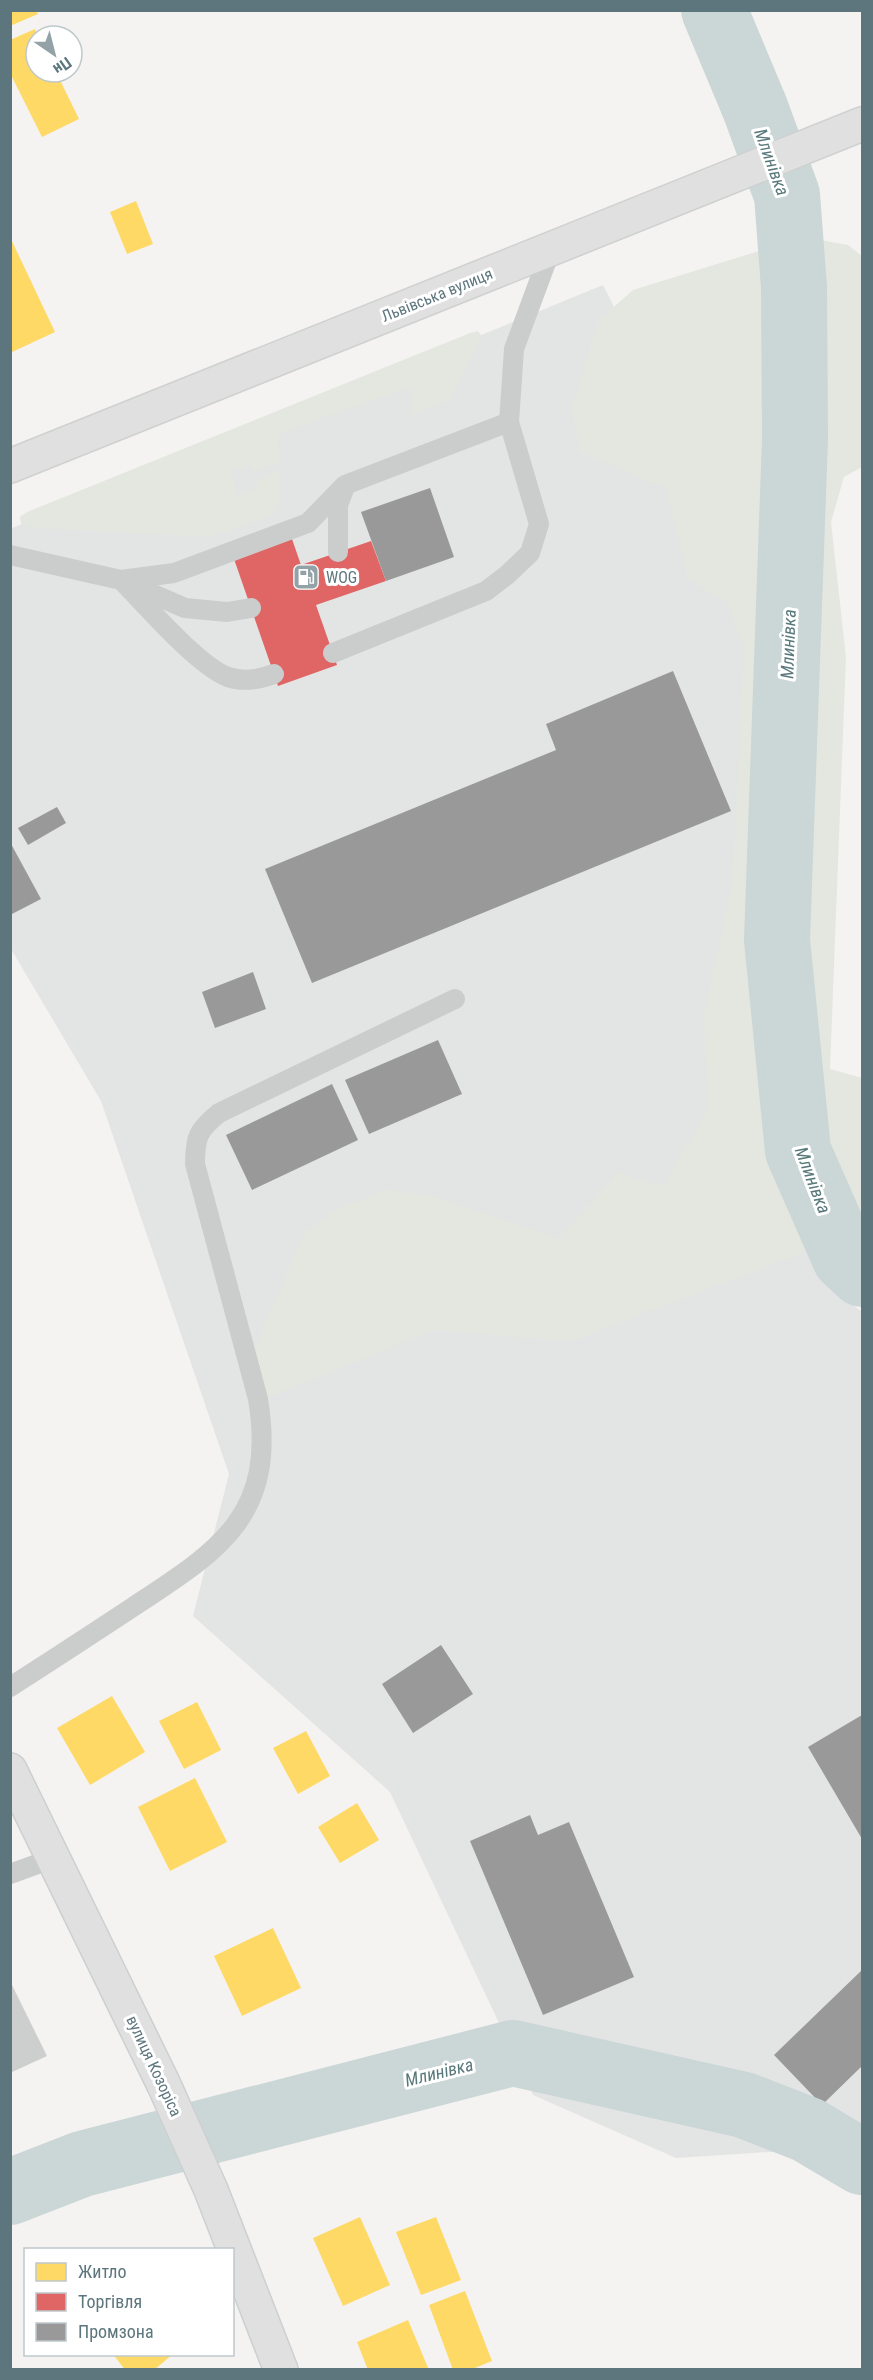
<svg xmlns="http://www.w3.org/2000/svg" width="873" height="2380" font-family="'Roboto Condensed',sans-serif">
<rect width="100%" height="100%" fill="#f4f3f1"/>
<!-- built -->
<polygon fill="#e3e5e4" points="603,285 750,575 755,1003 822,1280 862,1312 862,2146 676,2158 533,2095 390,1792 193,1616 229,1474 101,1101 11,949 10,529"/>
<!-- green -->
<g fill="#e4e7df">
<polygon points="804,237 848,245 862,256 862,467 844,477 831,522 846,657 830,1069 862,1078 862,1223 836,1225 799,1254 571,1341 434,1330 265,1398 252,1355 305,1232 340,1208 386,1190 431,1196 559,1239 618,1173 663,1186 708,1110 704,1016 733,880 744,646 727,603 688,578 666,488 580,452 572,408 599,320 633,290"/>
<polygon points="478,331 481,335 480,342 449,400 412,414 412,387 278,433 279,462 253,471 250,465 231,471 237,495 258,488 257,480 280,471 278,508 268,516 210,537 40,528 21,524 20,517 27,512 470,333"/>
</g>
<!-- homes -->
<g fill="#ffd966">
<polygon points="10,10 36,10 38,14 10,26"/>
<polygon points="35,29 38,36 36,36 36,72 56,72 79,119 42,137 10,73 10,40"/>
<polygon points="136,201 153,244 127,254 110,212"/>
<polygon points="10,237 55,332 10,353"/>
<polygon points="112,1696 145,1752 90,1785 57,1728"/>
<polygon points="197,1702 221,1750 184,1769 159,1721"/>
<polygon points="306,1731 330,1776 298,1794 273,1748"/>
<polygon points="195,1778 227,1842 170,1871 138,1807"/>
<polygon points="357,1803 379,1840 340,1863 318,1827"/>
<polygon points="273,1928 301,1988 242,2016 214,1956"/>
<polygon points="360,2217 390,2285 343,2306 313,2238"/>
<polygon points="436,2217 461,2280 421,2295 396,2232"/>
<polygon points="465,2291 492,2361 470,2370 453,2370 429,2305"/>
<polygon points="408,2320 429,2370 368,2370 357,2342"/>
<polygon points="113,2354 173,2354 154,2370 125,2370"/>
</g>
<!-- shops -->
<polygon fill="#e06666" points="292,539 301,565 371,541 386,581 316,605 337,665 278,686 234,559"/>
<!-- industry -->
<g fill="#999">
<polygon points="430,488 454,557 386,581 361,512"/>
<polygon points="673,671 731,811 312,983 265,869 556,750 546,724"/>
<polygon points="57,807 66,823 28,845 18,828"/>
<polygon points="10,842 41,899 10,915"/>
<polygon points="253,972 266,1009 215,1028 202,992"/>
<polygon points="438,1040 462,1094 369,1134 345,1080"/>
<polygon points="332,1084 358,1140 252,1190 226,1135"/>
<polygon points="441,1645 473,1694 413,1733 382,1684"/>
<polygon points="862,1715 862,1839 808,1747"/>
<polygon points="530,1815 538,1835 569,1822 634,1977 543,2015 470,1841"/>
<polygon points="862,1970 862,2066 822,2105 774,2055"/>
</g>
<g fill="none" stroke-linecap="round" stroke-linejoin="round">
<!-- river -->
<g stroke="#cbd6d6" stroke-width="66">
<polyline points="714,10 755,108 787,195 794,287 795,439 777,940 798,1151 845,1258 862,1274"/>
<polyline points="10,2192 82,2164 513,2053 744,2105 808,2130 862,2162"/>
</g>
</g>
<!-- building -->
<polygon fill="#cdcfce" points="10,1981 47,2056 10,2073"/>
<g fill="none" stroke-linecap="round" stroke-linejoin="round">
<!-- secondary casing -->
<g stroke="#cdd0d0" stroke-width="36">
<polyline id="secondary" points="10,1770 164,2085 211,2190 281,2370"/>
</g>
<!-- primary casing -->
<g stroke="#cfd1d0" stroke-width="36">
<polyline id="primary" points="10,466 862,124"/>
</g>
<!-- lane -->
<g stroke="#cbcdcd" stroke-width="20">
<polyline points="338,552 338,505 345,487"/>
<polyline points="10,555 121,580 174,573 308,523 345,485 509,422 514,349 551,249"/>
<path d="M 121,580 C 145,604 198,666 228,677 C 242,682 260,679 274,674"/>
<polyline points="132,585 185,608 227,612 251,608"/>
<polyline points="333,653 486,591 507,575 530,553 539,524 509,422"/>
<path d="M 10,1687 C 51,1661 92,1634 133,1607 C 220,1550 277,1515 258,1399 L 195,1164 C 195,1137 198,1130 219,1113 L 455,999"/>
<polyline points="10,1874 54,1858"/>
</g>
<!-- secondary -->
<use href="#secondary" stroke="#e0e0e0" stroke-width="33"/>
<!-- primary -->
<use href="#primary" stroke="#e0e0e0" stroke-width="33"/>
</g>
<!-- icons -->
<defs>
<g id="fuel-square" transform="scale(1.35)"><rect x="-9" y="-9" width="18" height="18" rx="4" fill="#92a2a6" stroke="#fff"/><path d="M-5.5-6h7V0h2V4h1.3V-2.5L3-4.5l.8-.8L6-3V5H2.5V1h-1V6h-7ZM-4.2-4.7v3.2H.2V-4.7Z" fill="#fff"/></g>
</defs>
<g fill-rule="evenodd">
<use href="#fuel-square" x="306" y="577"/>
</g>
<g text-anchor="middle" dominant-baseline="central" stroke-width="6" stroke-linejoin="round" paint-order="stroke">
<!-- street labels -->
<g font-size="16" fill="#5d767e" stroke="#fff">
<text transform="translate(437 295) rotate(-22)">Львівська вулиця</text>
<text transform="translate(154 2066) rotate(65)">вулиця Козоріса</text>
</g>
<!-- poi labels -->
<g font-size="16" fill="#5d767e" stroke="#fff" text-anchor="start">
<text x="326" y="577">WOG</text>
</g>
<!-- water labels -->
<g font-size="18" font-style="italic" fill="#58787b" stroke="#fff">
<text transform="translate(772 162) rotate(70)">Млинівка</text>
<text transform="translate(788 644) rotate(-88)">Млинівка</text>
<text transform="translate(813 1180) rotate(69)">Млинівка</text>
<text transform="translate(439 2072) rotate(-14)">Млинівка</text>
</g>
</g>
<!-- border -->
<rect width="873" height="2380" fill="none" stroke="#5d767e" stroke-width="24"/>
<!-- legend -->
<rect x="24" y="2248" width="210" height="108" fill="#ffffff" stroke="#bec8cb" stroke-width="1.5"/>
<rect x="36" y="2263" width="30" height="18" fill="#ffd966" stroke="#bec8cb" stroke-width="1.5"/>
<text x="78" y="2278" font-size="18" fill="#5d767e">Житло</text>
<rect x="36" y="2293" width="30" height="18" fill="#e06666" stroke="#bec8cb" stroke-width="1.5"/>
<text x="78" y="2308" font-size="18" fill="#5d767e">Торгівля</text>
<rect x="36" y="2323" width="30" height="18" fill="#999999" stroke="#bec8cb" stroke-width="1.5"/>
<text x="78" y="2338" font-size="18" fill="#5d767e">Промзона</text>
<!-- north arrow -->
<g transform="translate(54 54) rotate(145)"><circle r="28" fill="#ffffff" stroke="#bec8cb" stroke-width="1.5"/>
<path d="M0-4.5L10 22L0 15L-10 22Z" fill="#92a2a6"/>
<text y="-9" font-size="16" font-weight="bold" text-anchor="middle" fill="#5d767e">Пн</text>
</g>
</svg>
